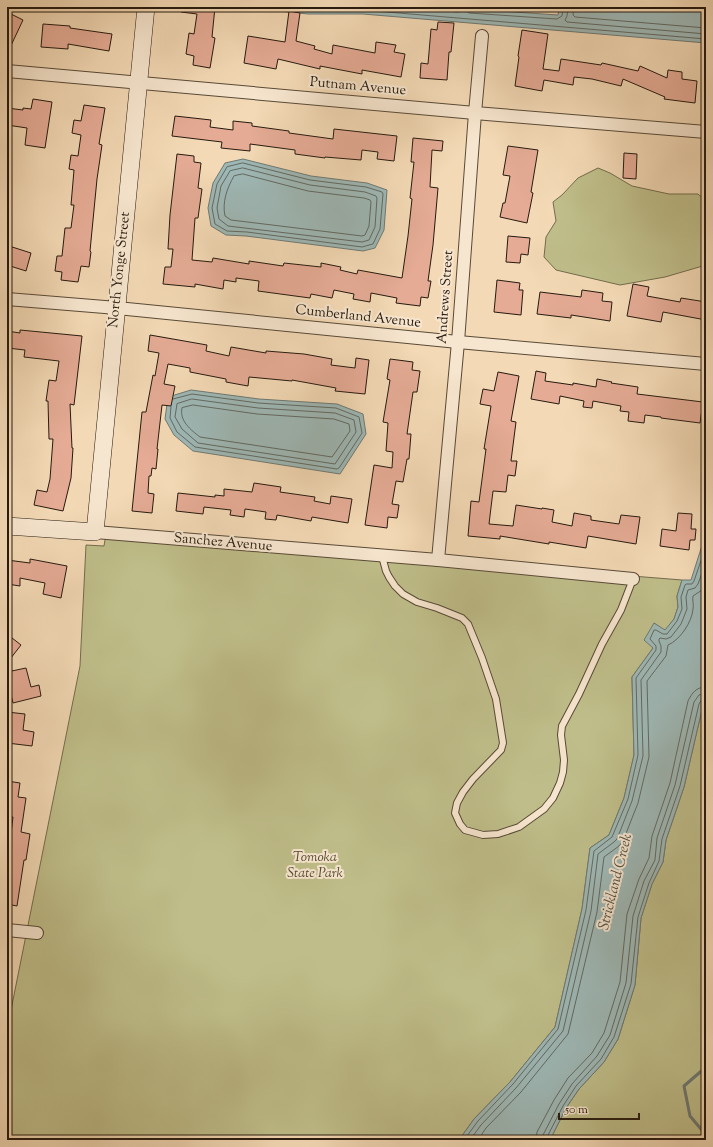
<svg xmlns="http://www.w3.org/2000/svg" width="713" height="1147" font-family="'Sorts Mill Goudy',serif">
<rect width="100%" height="100%" fill="#f3d9b5"/>
<filter id="stains"><feTurbulence type="fractalNoise" baseFrequency=".005" numOctaves="4"/><feColorMatrix values="0 0 0 0 .2 0 0 0 0 .09 0 0 0 0 .02 0 0 0 .5 -.17"/></filter>
<radialGradient id="worn" r=".72"><stop offset=".6" stop-color="#630" stop-opacity="0"/><stop offset="1" stop-color="#630" stop-opacity=".3"/></radialGradient>
<!-- green -->
<g fill="#bfbe8a" stroke="#726c4c">
<polygon points="598,168 610,173 632,186 669,194 698,194 706,201 706,265 665,277 620,285 556,270 544,257 546,237 556,221 553,202 562,195 578,178"/>
<polygon points="106,534 682,580 677,596 678,607 674,619 665,631 654,623 653,648 632,677 634,755 624,798 609,835 590,848 582,909 555,1027 510,1082 474,1119 459,1140 7,1140 7,1030 80,666 86,545 104,546"/>
<polygon points="706,699 706,1140 550,1140 566,1108 579,1089 604,1062 618,1039 635,985 641,918 652,884 663,862 666,840 684,787 703,705"/>
</g>
<!-- water -->
<g fill="#9eb8b6" stroke="#6e7973">
<polygon points="231,7 440,7 558,15 559,7 706,7 706,43 363,14 308,14 269,10 231,8"/>
<polygon points="243,159 311,176 367,183 387,190 384,230 375,248 363,251 246,236 226,235 211,226 208,208 213,183 225,163"/>
<polygon points="191,390 259,399 337,404 363,414 366,434 340,474 193,451 174,435 165,419 168,397"/>
<polygon points="706,533 706,699 703,705 684,787 666,840 663,862 652,884 641,918 635,985 618,1039 604,1062 579,1089 566,1108 550,1140 459,1140 474,1119 510,1082 555,1027 582,909 590,848 609,835 624,798 634,755 632,677 653,648 644,640 654,623 665,630 674,619 678,607 677,596 682,580 691,580"/>
</g>
<g fill="none" stroke-linecap="round" stroke-linejoin="round">
<!-- shore -->
<g stroke="#626962" stroke-width="1">
<polyline points="281,7 308,10 363,10 706,39"/>
<polyline points="390,7 458,12 460,11 460,7"/>
<polyline points="465,7 466,11 469,13 557,19 562,16 563,7"/>
<polyline points="568,7 567,16 565,20 567,22 706,34"/>
<polyline points="574,7 573,15 575,17 706,28"/>
<polygon points="243,163 310,180 366,187 382,192 383,194 380,229 373,244 362,247 247,232 227,231 215,224 212,208 217,184 227,167"/>
<polygon points="243,168 310,185 365,192 376,196 377,198 375,227 369,240 362,242 228,226 219,219 217,208 221,186 230,171"/>
<path d="M 243,174 L 308,191 L 364,198 L 370,200 L 371,202 L 369,226 L 365,235 L 362,236 L 231,220 L 225,216 C 222,202 227,188 234,176 Z"/>
<polygon points="192,399 258,408 335,413 354,420 356,432 335,464 198,443 182,429 175,417 177,404"/>
<path d="M 193,405 L 257,414 L 334,419 L 349,424 L 350,431 L 332,457 L 200,437 C 191,430 179,421 182,408 Z"/>
<polyline points="171,407 170,418 177,432 195,447 337,469 339,468 362,433 359,417 336,408 258,403 192,394 173,399"/>
<polyline points="464,1140 478,1121 513,1084 558,1029 586,910 594,851 612,837 628,799 638,755 636,678 656,650 656,646 650,639 654,630 656,630 663,634 667,634 677,621 682,609 681,597 685,585 686,584 692,584 694,581 706,546"/>
<polyline points="470,1140 481,1125 516,1088 563,1031 591,911 598,854 614,842 617,839 632,801 643,756 641,680 661,652 661,646 659,641 659,639 660,638 666,639 671,637 681,624 687,609 686,597 688,590 695,588 698,584 706,562"/>
<path d="M 478,1140 L 486,1128 L 521,1092 L 568,1034 L 597,912 L 604,857 L 619,846 L 623,841 L 638,803 L 649,757 L 647,681 L 666,656 L 668,645 C 680,640 692,622 693,609 C 694,604 692,600 693,596 L 702,590 L 706,581"/>
<path d="M 536,1140 L 537,1132 L 554,1100 L 568,1078 L 592,1053 L 604,1033 L 620,982 L 627,914 L 639,879 L 649,858 L 652,836 L 670,783 L 688,701 C 692,693 696,687 706,687"/>
<polyline points="542,1140 543,1135 559,1104 572,1084 597,1056 610,1035 626,983 633,916 644,881 655,860 657,838 675,785 694,702 699,695 706,693"/>
<polyline points="547,1140 547,1137 563,1106 576,1086 601,1059 614,1037 631,984 638,917 649,883 659,861 662,839 680,786 699,704 702,699 706,698"/>
</g>
<!-- stream -->
<polyline stroke="#6e7973" stroke-width="3" points="706,1067 684,1086 690,1116 706,1135"/>
</g>
<!-- building -->
<g fill="#e5ab95" stroke="#261a0f">
<polygon points="181,7 215,7 212,37 215,38 210,68 193,65 194,56 186,54 189,33 194,34 197,14 181,12"/>
<polygon points="289,11 300,13 296,41 315,46 314,49 332,54 333,45 375,53 376,42 396,45 394,52 405,54 401,77 362,70 362,74 320,66 320,69 278,59 276,69 244,63 248,36 285,42"/>
<polygon points="7,12 23,20 7,54"/>
<polygon points="438,22 454,23 451,52 449,52 447,80 420,78 421,63 428,64 431,29 437,30"/>
<polygon points="43,24 70,26 70,28 112,34 109,51 68,44 68,49 41,47"/>
<polygon points="522,30 548,34 543,69 559,71 561,59 601,65 602,63 638,71 640,66 667,78 668,70 682,72 682,79 697,81 695,103 664,99 665,97 623,79 621,86 592,79 574,77 573,85 544,80 542,91 515,86 519,57 518,56"/>
<polygon points="33,99 52,102 45,148 25,145 27,128 7,125 7,108 23,110 23,108 31,109"/>
<polygon points="84,105 105,108 99,144 102,145 97,179 90,251 91,252 89,267 81,266 78,282 61,280 62,272 55,271 57,256 62,256 65,228 71,228 74,205 71,205 74,170 69,169 71,155 78,156 81,135 72,133 74,120 81,121"/>
<polygon points="175,116 211,120 210,127 233,130 233,121 252,123 252,126 289,131 289,133 333,139 334,129 397,136 394,161 377,159 378,152 362,150 361,160 325,157 325,158 295,154 295,150 250,144 250,151 221,148 222,142 172,136"/>
<polygon points="413,138 443,141 442,151 432,150 430,187 438,188 433,245 428,281 431,281 428,298 421,297 420,306 396,303 397,298 371,293 370,302 353,299 354,294 334,290 332,298 311,294 310,298 258,291 259,281 236,278 236,282 224,280 223,289 195,284 195,287 163,284 165,267 171,267 173,249 168,249 170,215 177,154 194,156 194,162 201,163 198,188 202,189 198,218 195,218 192,260 212,262 213,258 249,264 249,261 283,266 284,263 321,267 321,263 341,267 340,270 357,274 358,270 402,278 408,236 412,199 410,198 414,162 411,162"/>
<polygon points="508,146 538,150 531,192 533,193 527,223 500,217 503,203 505,203 510,176 503,175"/>
<polygon points="624,153 637,154 636,179 623,178"/>
<polygon points="508,236 530,238 528,255 521,254 520,263 506,262"/>
<polygon points="9,246 31,253 26,271 7,265 7,251"/>
<polygon points="497,280 520,283 519,290 523,290 521,315 494,312"/>
<polygon points="633,284 649,287 647,296 680,302 681,298 706,302 706,320 663,312 661,322 627,316"/>
<polygon points="582,290 603,293 602,301 612,302 610,321 571,315 571,318 537,314 540,292 581,297"/>
<polygon points="20,330 82,336 74,405 70,404 72,448 73,448 71,478 63,511 34,505 37,490 47,492 50,479 53,439 49,439 48,401 46,401 49,380 56,381 59,361 24,357 25,350 7,348 7,331 20,333"/>
<polygon points="150,335 207,345 206,351 229,356 231,347 266,353 266,351 304,354 332,359 331,365 355,368 356,358 369,360 365,394 335,391 336,388 292,380 292,381 249,377 248,386 226,382 226,379 190,372 190,368 168,364 164,384 175,386 171,406 162,405 157,449 158,449 156,469 152,468 151,476 149,476 148,493 154,494 152,513 132,511 142,412 146,412 153,375 155,376 159,353 148,351"/>
<polygon points="390,359 413,362 412,370 420,371 417,392 413,392 407,434 411,434 409,459 407,459 403,482 396,481 392,504 399,505 397,518 388,517 387,528 365,525 374,465 392,468 393,452 386,451 388,423 383,422 390,380 387,379"/>
<polygon points="536,371 546,373 545,381 573,385 573,383 596,387 597,379 612,382 611,383 638,387 637,394 703,402 700,423 661,418 661,417 645,415 644,423 628,421 629,412 620,411 621,406 593,401 592,408 583,407 584,401 560,396 559,404 531,399"/>
<polygon points="498,372 519,376 511,421 516,422 511,461 517,461 515,476 508,475 506,492 493,491 489,524 513,526 516,505 542,509 542,508 554,510 552,522 572,526 574,513 591,516 591,520 619,524 621,515 640,517 636,544 588,536 586,548 549,542 549,544 500,536 500,539 468,536 471,501 479,502 486,449 484,449 491,406 480,404 483,389 494,391"/>
<polygon points="254,483 281,487 280,492 315,497 314,501 330,504 331,496 352,499 348,523 312,517 311,521 277,515 276,520 265,519 266,512 245,509 244,517 230,515 231,510 204,507 203,514 176,511 178,493 215,497 215,495 224,496 224,489 252,492"/>
<polygon points="678,513 692,514 691,529 696,529 695,540 690,540 689,550 660,546 662,529 676,531"/>
<polygon points="30,559 67,566 61,598 43,594 45,583 20,578 20,586 7,584 7,560 30,563"/>
<polygon points="7,634 21,645 7,663"/>
<polygon points="26,668 31,687 39,685 41,696 13,703 7,679 7,672"/>
<polygon points="7,712 25,714 23,730 34,732 32,746 7,743"/>
<polygon points="7,781 20,783 18,797 26,798 21,832 30,834 26,860 24,860 17,906 7,904 7,841 10,842 13,817 7,816"/>
</g>
<g fill="none" stroke-linecap="round" stroke-linejoin="round">
<!-- lane casing -->
<g stroke="#594a38" stroke-width="8">
<polyline id="lane" points="382,556 386,571 389,577 395,586 403,594 417,602 437,608 462,618 468,624 482,658 496,699 503,743 501,750 473,779 463,792 457,803 455,813 460,824 465,830 483,835 498,834 519,827 544,809 553,798 560,783 563,772 564,760 561,735 562,726 579,694 602,644 621,610 633,579"/>
</g>
<!-- street casing -->
<g stroke="#594a38" stroke-width="14">
<g id="street">
<polyline points="7,71 475,113 706,132"/>
<polyline points="7,299 117,308 458,342 706,364"/>
<polyline points="95,532 438,560 633,579"/>
<polyline points="438,560 458,342 475,113 482,36"/>
<polyline points="7,930 37,933"/>
</g>
</g>
<!-- secondary casing -->
<g stroke="#261a0f" stroke-width="18">
<polyline id="secondary" points="7,526 95,532 146,7"/>
</g>
<!-- lane -->
<use href="#lane" stroke="#f7e6cf" stroke-width="6"/>
<!-- street -->
<use href="#street" stroke="#f7e6cf" stroke-width="12"/>
<!-- secondary -->
<use href="#secondary" stroke="#f7e6cf" stroke-width="17"/>
</g>
<g text-anchor="middle" dominant-baseline="central" stroke-width="4" stroke-linejoin="round" paint-order="stroke">
<!-- street labels -->
<g font-size="14" fill="#261a0f" stroke="#f7e6cf">
<text transform="translate(358 87) rotate(5)">Putnam Avenue</text>
<text transform="translate(120 270) rotate(-84)">North Yonge Street</text>
<text transform="translate(446 297) rotate(-86)">Andrews Street</text>
<text transform="translate(358 317) rotate(6)">Cumberland Avenue</text>
<text transform="translate(223 543) rotate(5)">Sanchez Avenue</text>
</g>
<!-- park labels -->
<g font-size="14" font-style="italic" fill="#544b34" stroke="#f7e6cf">
<text x="315" y="858">Tomoka<tspan x="315" dy="16">State Park</tspan></text>
</g>
<!-- water labels -->
<g font-size="15" font-style="italic" fill="#505149" stroke="#f7e6cf">
<text transform="translate(616 882) rotate(-76)">Strickland Creek</text>
</g>
</g>
<!-- margin -->
<rect width="713" height="1147" fill="none" stroke="#f3d9b5" stroke-width="24"/>
<rect x="8" y="8" width="697" height="1131" fill="none" stroke="#261a0f" stroke-width="2"/>
<rect x="12" y="12" width="689" height="1123" fill="none" stroke="#261a0f"/>
<!-- scale -->
<path d="M559 1113v6h80v-6" fill="none" stroke="#261a0f" stroke-width="2"/>
<text x="565" y="1113" font-size="12" fill="#261a0f" stroke="#f7e6cf" stroke-width="3" paint-order="stroke">50 m</text>
<rect width="100%" height="100%" filter="url(#stains)"/>
<rect width="100%" height="100%" fill="url(#worn)"/>
</svg>
